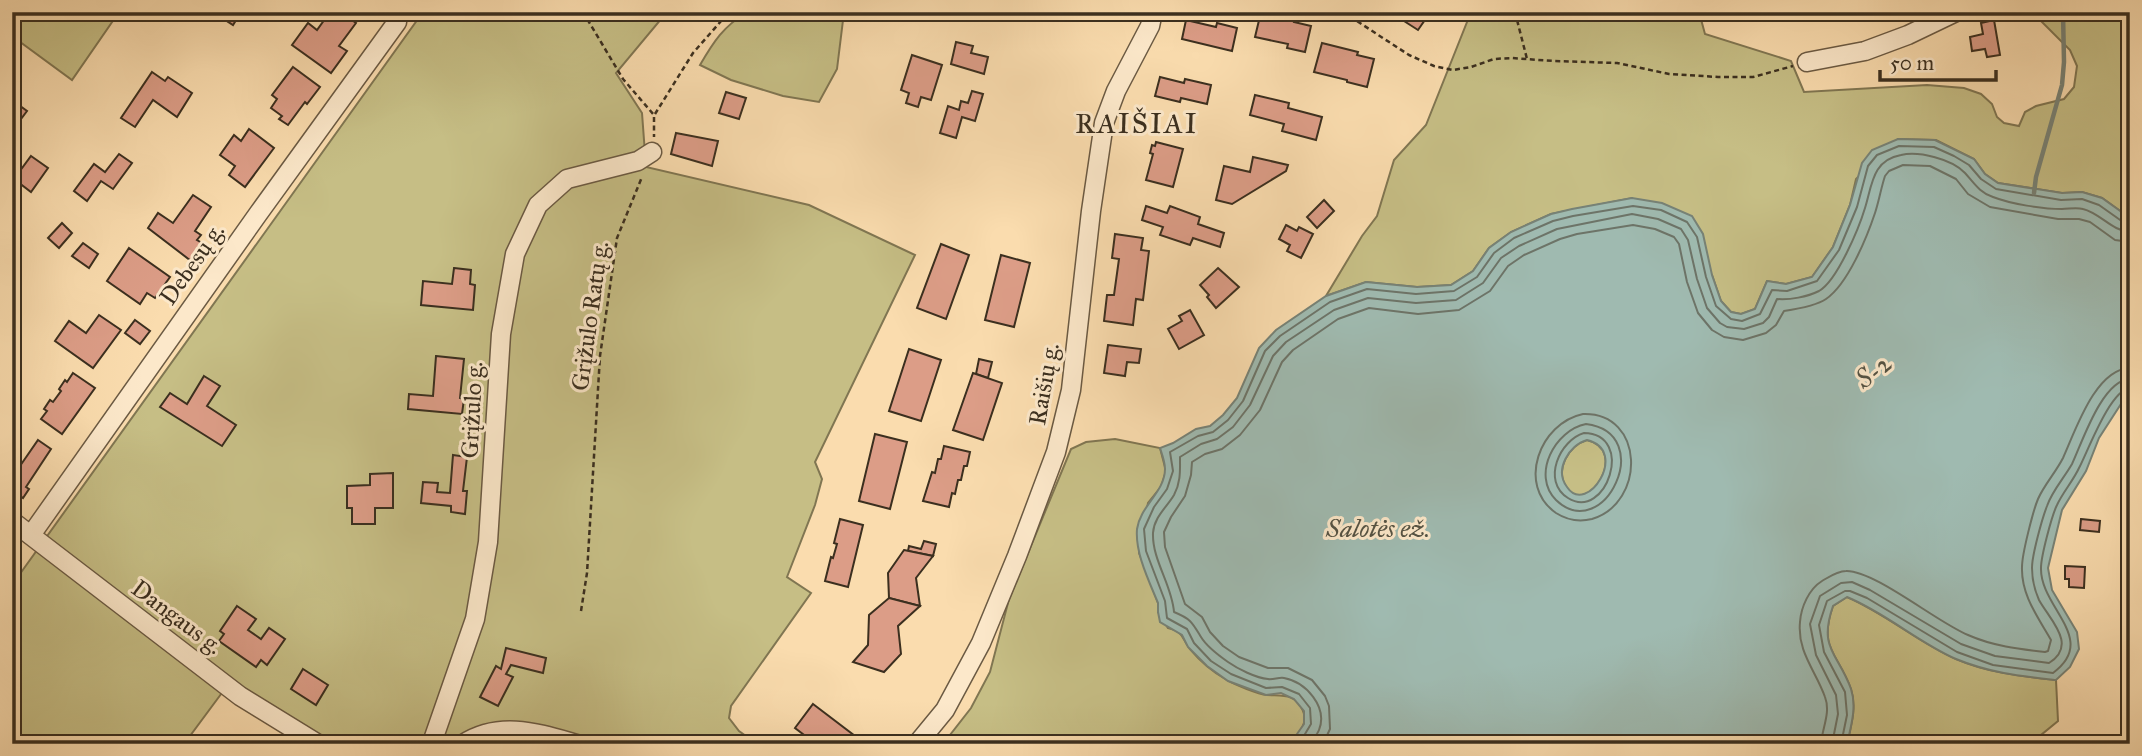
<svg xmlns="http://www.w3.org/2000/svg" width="2142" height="756" font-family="'IM FELL Great Primer',serif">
<rect width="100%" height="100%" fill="#fadcae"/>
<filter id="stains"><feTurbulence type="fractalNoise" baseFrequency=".00286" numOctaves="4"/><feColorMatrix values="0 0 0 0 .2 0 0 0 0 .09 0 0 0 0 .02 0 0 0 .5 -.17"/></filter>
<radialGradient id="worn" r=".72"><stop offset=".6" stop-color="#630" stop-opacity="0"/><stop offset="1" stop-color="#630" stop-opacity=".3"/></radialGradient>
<!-- green -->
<g fill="#c6be85" stroke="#807652" stroke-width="2">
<polygon points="12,12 119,12 72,80 12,36"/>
<polygon points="423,12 667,12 616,73 642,113 646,167 809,205 915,255 815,462 822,479 815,505 787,577 811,593 731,706 729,718 739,731 757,744 318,744 227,686 184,744 12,744 12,585"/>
<path d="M 747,12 L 844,12 L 837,69 L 819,102 L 783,96 L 731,80 L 700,65 C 714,41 723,27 747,12 Z"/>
<polygon points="1467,12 1699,12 1705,34 1791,61 1804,92 1927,85 1964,88 1981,94 1992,104 1997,117 2004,123 2019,126 2025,112 2036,106 2064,99 2074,87 2077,66 2070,50 2040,20 2039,12 2130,12 2130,218 2102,198 2082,192 2062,193 1998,183 1985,174 1974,159 1936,140 1898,139 1856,179 1850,205 1833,247 1812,277 1786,284 1767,281 1755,309 1741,314 1731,312 1721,301 1712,275 1632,198 1551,214 1511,232 1489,248 1473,271 1451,285 1417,287 1366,282 1326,296 1362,236 1377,216 1394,160 1426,125 1469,17"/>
<path d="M 1115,439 L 1160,448 L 1166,471 L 1161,487 L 1148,503 L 1139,553 L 1158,603 L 1158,612 L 1168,628 C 1185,632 1181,638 1190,649 C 1200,661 1213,672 1227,680 C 1235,685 1258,694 1267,695 C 1282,696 1296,693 1303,711 C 1309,723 1298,734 1290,744 L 943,744 L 971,708 L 990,672 L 1009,599 L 1071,449 L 1086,442 Z"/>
<path d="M 1587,440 C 1630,450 1588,517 1567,488 C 1554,470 1569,445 1587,440 Z"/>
<path d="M 1847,597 C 1885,613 1919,643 1956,659 C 1989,673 2020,676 2056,680 L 2058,721 L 2030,744 L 1847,744 C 1851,726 1857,707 1851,689 C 1838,653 1818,649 1833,606 Z"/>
</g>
<!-- water -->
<path fill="#9fbab0" stroke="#778276" stroke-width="2" fill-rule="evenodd" d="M 1898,139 L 1935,140 L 1974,159 L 1985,174 L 1998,183 L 2062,193 L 2082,192 L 2102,198 L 2130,218 L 2130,390 L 2099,438 L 2086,471 L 2062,510 L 2048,568 L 2052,590 L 2077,632 L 2079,649 L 2070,667 L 2056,680 C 2020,676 1990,673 1956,659 C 1919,643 1886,613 1847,597 L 1833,606 C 1818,649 1838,653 1851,689 C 1857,707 1851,726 1847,744 L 1290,744 L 1304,724 L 1304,711 L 1294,699 L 1281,693 L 1266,695 L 1228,681 L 1207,666 L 1188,647 L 1182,635 L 1160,622 L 1158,612 L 1158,603 C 1149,581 1135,553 1137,529 C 1140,506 1165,492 1165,469 C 1165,462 1162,454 1160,448 L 1173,443 L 1196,429 L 1210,426 L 1223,415 L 1237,398 L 1259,348 L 1276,330 L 1326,296 L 1366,282 L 1417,287 L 1451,285 L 1473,271 L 1489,248 L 1511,232 L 1551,214 L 1572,209 L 1632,198 L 1662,203 L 1692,216 L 1703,234 L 1712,275 L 1721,301 L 1731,312 L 1741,314 L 1755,309 L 1767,281 L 1786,284 L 1812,277 L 1833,247 L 1850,205 L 1862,163 L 1872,150 ZM 1587,440 C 1630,450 1587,517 1567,487 C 1554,470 1569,445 1587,440 Z"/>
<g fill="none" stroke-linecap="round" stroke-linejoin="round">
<!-- shore -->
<g stroke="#6d7468" stroke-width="2">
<path d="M 1583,414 C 1645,412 1646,503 1592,519 C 1580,522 1567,520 1556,513 C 1516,485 1540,423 1583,414 Z"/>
<path d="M 1586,424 C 1658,433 1604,546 1556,500 C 1531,475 1555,430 1586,424 Z"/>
<path d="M 1584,433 C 1636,434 1606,522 1568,498 C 1541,481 1560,440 1584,433 Z"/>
<polyline points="1299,744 1311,724 1310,708 1299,694 1282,687 1266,688 1231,674 1211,661 1194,643 1187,629 1167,618 1165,601 1146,551 1144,529 1154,507 1167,489 1173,471 1170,452 1198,436 1213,432 1228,420 1243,401 1265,351 1280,336 1330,302 1367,289 1416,294 1454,291 1477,277 1494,253 1514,238 1553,221 1573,216 1633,206 1661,210 1687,222 1697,237 1706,277 1716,306 1731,319 1742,321 1760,314 1772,290 1787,291 1817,281 1839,250 1857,207 1868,166 1877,155 1899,146 1934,147 1954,156 1969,165 1981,179 1996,189 2061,200 2082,199 2099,205 2123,222 2130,223"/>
<path d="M 1310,744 C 1313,739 1317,735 1319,730 C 1328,707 1306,682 1284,678 C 1279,677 1273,680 1268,679 C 1256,678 1238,669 1228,662 C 1218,655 1207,647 1201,637 C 1192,622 1191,619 1174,612 C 1172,585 1152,560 1153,533 C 1154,517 1167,507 1174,495 C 1181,482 1180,470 1180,457 L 1201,444 L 1217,439 L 1233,427 L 1250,405 L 1273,356 L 1286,342 L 1334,310 L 1368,298 L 1416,303 L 1456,300 L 1483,283 L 1501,258 L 1519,246 L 1557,229 L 1632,214 L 1658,219 L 1681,229 L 1688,240 L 1697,279 L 1707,308 L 1720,323 L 1727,327 L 1744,329 L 1763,323 L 1769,317 L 1777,299 C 1790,300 1807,297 1819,291 C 1837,281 1859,228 1865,208 C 1872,186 1872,160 1901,155 C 1919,151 1952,159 1965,173 C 1974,183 1980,193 1993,197 C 2011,204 2042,209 2062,209 C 2069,209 2076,207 2083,209 C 2100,213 2112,231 2130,232"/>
<path d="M 1323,744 L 1330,729 L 1329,706 L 1325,696 L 1312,680 L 1288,668 L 1268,668 L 1239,657 L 1223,646 L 1210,632 L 1202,617 L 1185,604 L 1165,547 L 1164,532 L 1171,517 L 1185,496 L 1191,475 L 1192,462 L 1205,454 L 1222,449 L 1240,435 L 1260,410 L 1282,362 L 1293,350 L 1338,319 L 1369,308 L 1418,314 L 1459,310 L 1490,291 L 1508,266 L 1524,255 L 1560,239 L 1577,234 L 1633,225 L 1655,229 L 1674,237 L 1679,244 L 1687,282 L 1698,313 L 1712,330 L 1724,337 L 1743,340 L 1766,333 L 1776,325 L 1784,311 C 1797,309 1816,306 1826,299 C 1848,284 1867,237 1875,213 C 1879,201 1881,188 1885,176 L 1889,171 L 1903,165 L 1930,166 L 1956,179 L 1968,194 L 1990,207 L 2058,219 L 2079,219 L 2090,222 L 2115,240 L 2130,242"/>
<path d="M 1821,744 C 1822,728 1831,713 1825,697 C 1816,671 1797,652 1800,622 C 1801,607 1809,589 1822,581 C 1829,577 1837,571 1846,571 C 1874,570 1938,623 1968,635 C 1993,646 2018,649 2045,652 L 2048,651 L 2051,640 C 2038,617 2021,595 2022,567 C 2022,554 2033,511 2038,499 C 2044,485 2056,472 2063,458 C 2075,432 2095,369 2130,368"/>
<path d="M 1832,744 L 1838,714 L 1836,695 L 1816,655 L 1810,624 L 1820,596 L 1841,583 L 1852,582 L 1870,590 L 1961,644 L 1995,656 L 2049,663 C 2078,645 2050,620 2039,600 C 2035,591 2032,578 2032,568 C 2032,555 2042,519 2047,506 C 2052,491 2064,478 2072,464 C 2082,443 2102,380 2130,379"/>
<path d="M 1841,744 L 1847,715 L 1845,692 L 1824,652 L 1819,625 L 1827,601 L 1845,591 L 1850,591 L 1867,598 L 1957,652 L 1993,665 L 2053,673 C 2099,639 2040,608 2041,568 C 2041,556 2052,515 2057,505 C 2063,492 2073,481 2079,468 C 2088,451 2110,390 2130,388"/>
</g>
<!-- stream -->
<polyline stroke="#778276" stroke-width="4.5" points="2034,193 2036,177 2062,85 2064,62 2063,12"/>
</g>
<!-- building -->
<g fill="#dc9d87" stroke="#3b2f1f" stroke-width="2">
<polygon points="213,12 241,12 233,25"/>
<polygon points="330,12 341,12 356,23 339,46 347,51 331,73 292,45 308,23 317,30"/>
<polygon points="1261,12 1295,18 1294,22 1311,26 1305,52 1287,48 1288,44 1255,37"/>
<polygon points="1390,12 1427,12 1429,14 1418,30"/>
<rect x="1751" y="12" width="28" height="8"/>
<polygon points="1186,20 1216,27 1217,23 1237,28 1232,51 1182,39"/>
<polygon points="1994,20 2000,55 1987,57 1985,49 1972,51 1970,37 1983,34 1981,23"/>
<polygon points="956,42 973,46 971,53 988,57 984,74 951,64"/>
<polygon points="1322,43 1358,52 1357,55 1374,59 1367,87 1347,82 1347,80 1314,72"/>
<polygon points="912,55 942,65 931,100 921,97 918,107 906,103 909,93 901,90"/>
<polygon points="293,67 320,87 307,104 305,102 288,125 279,119 282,116 271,108 277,99 272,95"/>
<polygon points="152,72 165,81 168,77 192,93 177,117 153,100 135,127 121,118"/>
<polygon points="1160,77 1184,83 1185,79 1211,85 1207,104 1181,98 1180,102 1155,96"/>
<polygon points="972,91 983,94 975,121 962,117 956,138 940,133 948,106 959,110 961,101 968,103"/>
<polygon points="726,92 746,98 739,119 719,113"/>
<polygon points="1255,95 1289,103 1288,108 1322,117 1316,140 1282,131 1284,124 1250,115"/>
<polygon points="12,100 27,111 12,131"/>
<polygon points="249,129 274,148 245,187 229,175 235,166 220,155 234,135 241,141"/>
<polygon points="676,133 718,141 712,166 671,154"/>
<polygon points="1156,142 1183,149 1173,187 1146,180 1153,154 1150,153 1152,145 1155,146"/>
<polygon points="119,154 132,163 113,189 101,181 87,201 74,191 94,164 105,172"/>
<polygon points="31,156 48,168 31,192 14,179"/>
<polygon points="1253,157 1288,165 1286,171 1232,204 1216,200 1224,166 1250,172"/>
<polygon points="193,195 211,207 195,231 201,235 197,240 207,246 195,264 148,228 158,213 173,223"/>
<polygon points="1324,200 1334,211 1317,228 1307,217"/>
<polygon points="1146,206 1167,213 1170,206 1200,217 1198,224 1224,233 1220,247 1193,238 1190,245 1160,235 1163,227 1142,220"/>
<polygon points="62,223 72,233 59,248 48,238"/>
<polygon points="1286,225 1297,231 1299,227 1313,234 1301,258 1287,251 1290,245 1279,239"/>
<polygon points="1115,234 1143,238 1141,250 1149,251 1143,300 1136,299 1133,325 1104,321 1107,295 1114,295 1119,259 1112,258"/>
<polygon points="83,243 98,254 89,268 72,256"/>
<polygon points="941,244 969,255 946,319 917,308"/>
<polygon points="129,248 170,277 155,298 147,293 140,304 107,281"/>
<polygon points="1001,255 1030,263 1014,327 985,320"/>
<polygon points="454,268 471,270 470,284 475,285 473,310 421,305 423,281 452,284"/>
<polygon points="1218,268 1239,287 1216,308 1207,297 1209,295 1200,285"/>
<polygon points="1190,310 1204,335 1179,349 1168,329 1182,321 1179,316"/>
<polygon points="99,315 121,330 93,368 55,341 69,321 86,333"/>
<polygon points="135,320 150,331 140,344 125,333"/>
<polygon points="1108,345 1141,349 1139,363 1127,362 1125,376 1104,373"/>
<polygon points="909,349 941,360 921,421 889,411"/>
<polygon points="436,356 464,359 460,398 464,399 462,414 408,409 409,394 433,396"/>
<polygon points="979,359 992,362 988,378 976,374"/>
<polygon points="73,373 95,388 62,434 41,419 47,411 44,409 50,400 53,402 61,391 59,389 65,380 67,382"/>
<polygon points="973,373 1002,383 983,440 953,430"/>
<polygon points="204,376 220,386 207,406 236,425 222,446 160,407 170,393 187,404"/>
<polygon points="875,434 907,442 890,509 859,501"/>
<polygon points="38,440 51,449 26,487 29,489 23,498 12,490 12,461 20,466"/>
<polygon points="944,446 970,452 967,466 964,466 961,480 958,480 955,494 952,493 949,507 923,501 932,472 935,473 938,459 941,459"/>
<polygon points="453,455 467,457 463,491 467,491 465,514 451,512 451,506 421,503 423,482 438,483 437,492 450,493"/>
<polygon points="393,473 393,508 375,508 375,524 352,524 352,508 347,508 347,486 370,485 370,474"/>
<polygon points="840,519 863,525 848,587 825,581 831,557 833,558 837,544 834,543"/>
<polygon points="2081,519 2100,521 2099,532 2080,530"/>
<polygon points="924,541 936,544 933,556 908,551 909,546 921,549"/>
<polygon points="904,550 933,556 916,578 920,606 889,598 888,573"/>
<polygon points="2065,566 2085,567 2084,588 2069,587 2069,579 2065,579"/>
<polygon points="889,598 920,606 898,626 901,654 884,672 853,662 868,645 869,615"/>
<polygon points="237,606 256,619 248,630 261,639 269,628 285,639 267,665 261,660 256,667 219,641 224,634 220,631"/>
<polygon points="506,648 546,658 543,673 511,665 506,674 513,677 498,706 480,697 496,666 501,669"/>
<polygon points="303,669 328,685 316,705 291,689"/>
<polygon points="813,704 855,736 849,744 816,744 795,728"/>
</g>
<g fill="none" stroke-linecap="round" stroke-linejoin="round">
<!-- street casing -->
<g stroke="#6b5a43" stroke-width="21">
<g id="street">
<polyline points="1807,62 1865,51 1908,35 1956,12"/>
<polyline points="12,521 240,696 318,744"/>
<polyline points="31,535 258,214 397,22"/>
<polyline points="436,744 434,737 475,619 488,542 501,334 515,254 538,205 567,179 638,161 652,152"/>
<path d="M 463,744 C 500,720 538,733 577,744"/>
<polyline points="917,744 945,710 981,643 1017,556 1056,452 1071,390 1091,211 1104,123 1116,91 1150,26 1153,12"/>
</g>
</g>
<!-- path -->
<g stroke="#3b2f1f" stroke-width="2.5" stroke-dasharray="5 3.5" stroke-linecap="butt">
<polyline points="583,12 623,79 654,115 654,137"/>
<polyline points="1343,12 1409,55 1434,66 1453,70 1471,67 1494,59 1512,58 1554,61 1617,63 1669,74 1718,77 1753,77 1793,66"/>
<polyline points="1515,12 1527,59"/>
<polyline points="655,114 693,53 729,12"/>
<polyline points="581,611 587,573 600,356 617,238 642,177"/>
</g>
<!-- street -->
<use href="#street" stroke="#fce8ca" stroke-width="18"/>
</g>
<g text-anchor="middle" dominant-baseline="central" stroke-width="6" stroke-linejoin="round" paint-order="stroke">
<!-- street labels -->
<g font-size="24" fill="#3b2f1f" stroke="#fce8ca">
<text transform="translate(192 264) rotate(-55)">Debesų g.</text>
<text transform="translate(590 316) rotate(-82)">Grįžulo Ratų g.</text>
<text transform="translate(1044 384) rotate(-80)">Raišių g.</text>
<text transform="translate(472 410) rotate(-87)">Grįžulo g.</text>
<text transform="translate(177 617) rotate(37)">Dangaus g.</text>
</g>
<!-- water labels -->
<g font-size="26" font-style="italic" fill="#545243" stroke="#fce8ca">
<text transform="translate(1873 371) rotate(-38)">S-2</text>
<text x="1378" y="528">Salotės ež.</text>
</g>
<!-- quarter labels -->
<g font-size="28" letter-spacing="2" fill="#3b2f1f" stroke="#fce8ca">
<text x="1137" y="123">RAIŠIAI</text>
</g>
</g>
<!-- margin -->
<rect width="2142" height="756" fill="none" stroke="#fadcae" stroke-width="42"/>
<rect x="14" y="14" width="2114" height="728" fill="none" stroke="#3b2f1f" stroke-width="3.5"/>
<rect x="21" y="21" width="2100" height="714" fill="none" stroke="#3b2f1f" stroke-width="2"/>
<!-- scale -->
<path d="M1880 70v10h116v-10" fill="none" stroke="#3b2f1f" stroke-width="3.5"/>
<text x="1890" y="70" font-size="21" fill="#3b2f1f" stroke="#fce8ca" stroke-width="5" paint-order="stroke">50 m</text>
<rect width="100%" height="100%" filter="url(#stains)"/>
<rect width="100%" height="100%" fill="url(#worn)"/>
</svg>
